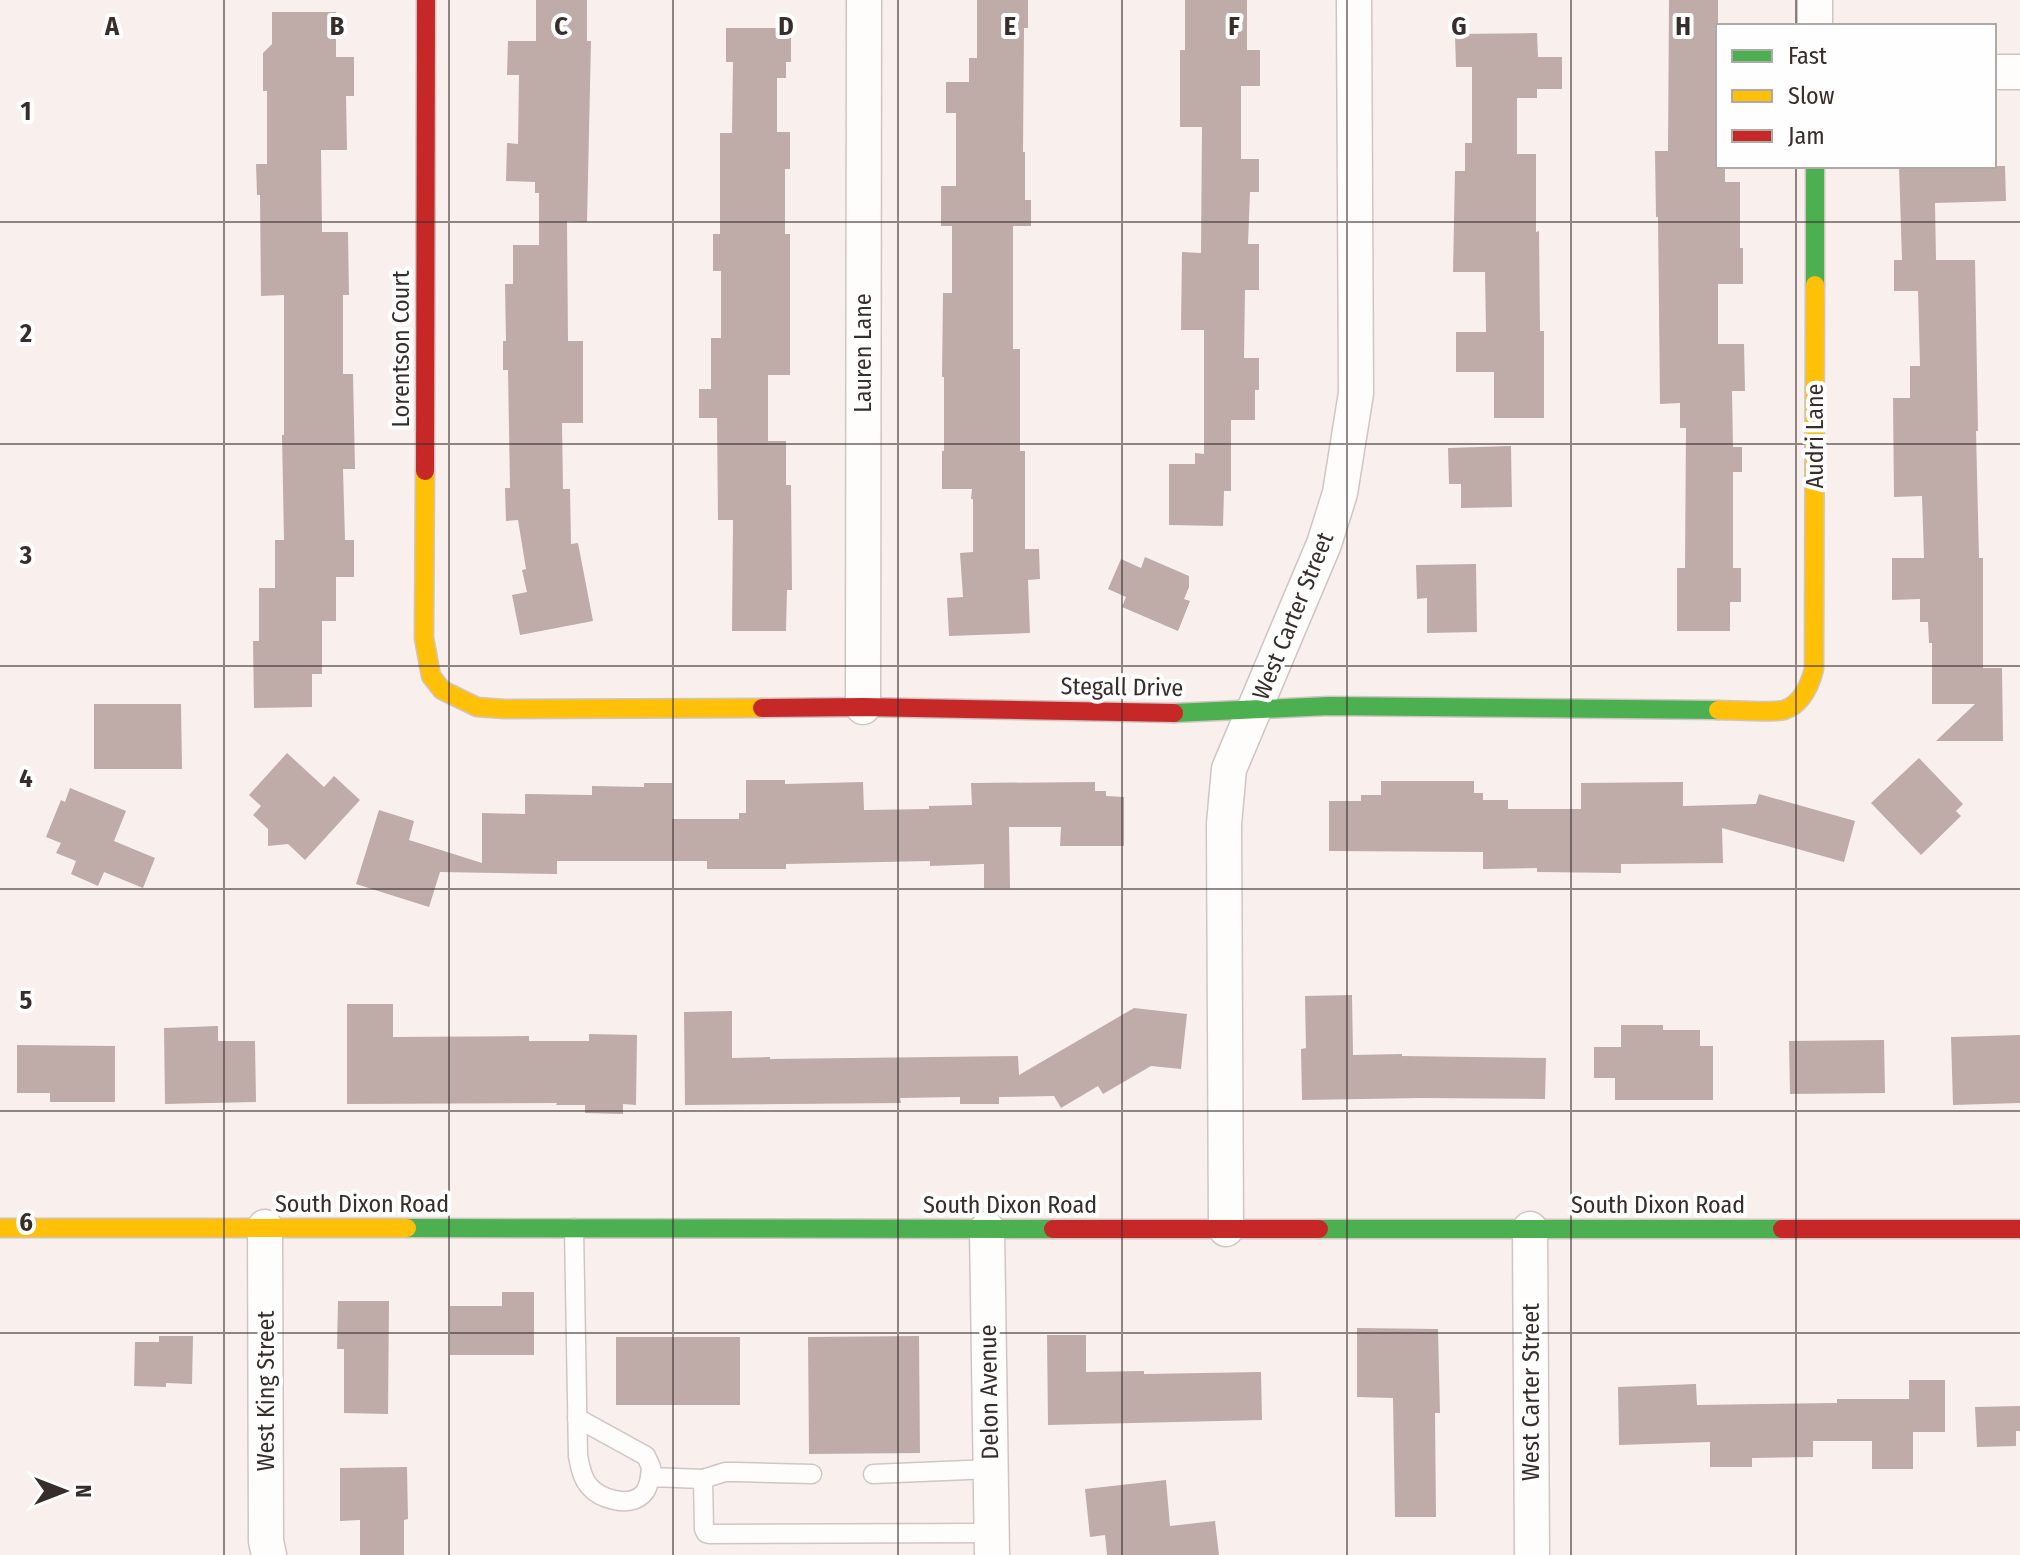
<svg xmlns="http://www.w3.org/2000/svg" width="2020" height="1555" font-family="'Fira Sans Condensed',sans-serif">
<rect width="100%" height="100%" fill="#f9f0ee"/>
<!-- building -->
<g fill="#bfaba8">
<polygon points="536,0 587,0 587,41 591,41 587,222 567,221 568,341 583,341 583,423 562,423 563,489 570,489 571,544 578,543 593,621 520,635 512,595 527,592 522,570 526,569 518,520 506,521 505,488 510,488 508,370 503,370 503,341 506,341 505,284 513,284 513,245 539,245 539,193 535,193 535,182 506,181 507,143 518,144 519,75 507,75 508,41 536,41"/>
<polygon points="977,0 1028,0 1028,28 1024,28 1023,152 1025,152 1025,200 1031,200 1031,226 1013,226 1013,349 1020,349 1020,451 1025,451 1025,549 1039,549 1040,579 1028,580 1030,633 949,636 947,598 963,597 960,553 973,552 973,499 971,499 972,489 942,489 942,451 944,451 944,377 942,377 943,293 952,293 952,226 941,226 941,186 956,186 956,113 946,113 946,82 969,82 969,58 977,58"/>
<polygon points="1185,0 1247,0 1247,50 1260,50 1260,86 1241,86 1241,159 1259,159 1259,192 1250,192 1248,244 1259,244 1259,290 1245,290 1244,358 1259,358 1259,390 1255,390 1255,420 1231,420 1231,491 1224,491 1223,526 1169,525 1169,464 1195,464 1195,453 1204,454 1204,330 1181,330 1182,252 1201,253 1202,127 1180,127 1180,50 1185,50"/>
<polygon points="1669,0 1718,0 1718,166 1725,166 1725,182 1740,182 1740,248 1743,248 1743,284 1718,284 1718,344 1744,344 1745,391 1732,391 1733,447 1742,447 1742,472 1733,472 1733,568 1741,568 1741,602 1730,602 1730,631 1677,631 1677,568 1685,568 1686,428 1680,428 1680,403 1660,404 1658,217 1656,217 1655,151 1668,151"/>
<polygon points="272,12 336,12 336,57 354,57 354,96 346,96 347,150 321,150 322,232 348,232 349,295 343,295 343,374 353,374 355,469 343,469 345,540 354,540 354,577 336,577 336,621 322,621 322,674 312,674 312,707 254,708 253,641 259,641 259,588 275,588 275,540 284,540 282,435 284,435 284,295 261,296 260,195 257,195 256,164 267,164 267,91 263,91 263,53 272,44"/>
<polygon points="726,28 791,28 791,62 786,62 786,78 777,78 777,132 790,132 790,169 785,169 785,234 790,234 790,375 768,375 768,441 786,441 786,485 791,485 792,590 787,590 786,631 732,631 733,520 718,520 717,418 699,418 699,389 711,389 711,338 721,338 721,271 713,271 713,234 720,234 720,133 732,133 733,62 726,62"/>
<polygon points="1537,33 1538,57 1562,57 1562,89 1537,89 1537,98 1517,98 1517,154 1536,154 1536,232 1539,231 1540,331 1544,331 1544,418 1494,418 1494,372 1456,372 1456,332 1486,332 1485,272 1453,272 1455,171 1465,171 1465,143 1472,143 1472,67 1456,67 1455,34"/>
<polygon points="1899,166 2005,166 2006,201 1935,203 1936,260 1975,260 1978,431 1976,431 1979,558 1983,558 1983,668 2002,668 2003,741 1936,741 1975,704 1932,704 1932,643 1929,643 1928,622 1920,622 1920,599 1892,600 1892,558 1924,558 1922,496 1894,497 1893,398 1910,398 1910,366 1920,366 1918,291 1894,291 1894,260 1902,260"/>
<polygon points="1511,446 1512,507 1461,508 1461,484 1449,484 1448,448"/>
<polygon points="1145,557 1189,576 1189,587 1184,599 1190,601 1178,631 1122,607 1126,597 1108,589 1121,559 1141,568"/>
<polygon points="1476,564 1477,632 1427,633 1427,598 1417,599 1416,565"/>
<polygon points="94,704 181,704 182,769 94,769"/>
<polygon points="287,753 324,787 334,776 360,800 305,860 288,844 268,846 268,829 253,815 261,806 249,795"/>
<polygon points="1919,758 1963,804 1956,811 1961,816 1921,855 1871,803"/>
<polygon points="746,780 785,780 785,784 863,782 864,810 929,809 929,806 972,805 971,783 1095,782 1095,791 1106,791 1106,796 1124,797 1124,846 1060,846 1061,827 1009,827 1010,888 984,888 984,864 930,866 930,861 786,864 786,869 707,869 707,861 557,861 557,874 440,872 429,907 356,884 379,810 414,821 409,840 482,863 482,813 525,814 525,794 592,795 592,786 644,787 644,783 672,783 672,819 739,819 739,813 746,813"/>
<polygon points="1381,781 1474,781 1474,793 1483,793 1483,800 1508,800 1508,809 1581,809 1581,783 1683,782 1683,806 1756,804 1759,794 1855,821 1844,862 1722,828 1723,863 1621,864 1621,873 1537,872 1537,868 1483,869 1483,852 1329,851 1329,801 1361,801 1361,795 1381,795"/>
<polygon points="70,788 126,811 114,841 155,858 143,888 104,872 98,886 71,874 76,861 56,853 61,843 46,837 61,800 65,802"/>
<polygon points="1352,995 1353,1055 1402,1054 1402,1056 1546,1058 1545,1099 1421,1098 1302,1100 1301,1049 1306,1048 1305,996"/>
<polygon points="347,1004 393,1004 393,1037 529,1036 529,1041 589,1041 589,1034 637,1035 636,1105 623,1104 623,1114 585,1113 585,1105 556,1105 557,1103 347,1104"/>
<polygon points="1134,1008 1187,1014 1181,1069 1151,1066 1103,1094 1098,1086 1061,1108 1054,1096 999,1097 999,1104 960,1104 960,1097 900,1098 901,1103 685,1105 684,1012 732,1011 732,1058 770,1057 770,1059 1018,1056 1019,1075"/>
<polygon points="1621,1025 1663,1025 1663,1030 1700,1030 1700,1046 1713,1046 1713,1100 1615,1100 1615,1078 1594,1078 1594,1047 1621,1047"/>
<polygon points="218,1026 218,1041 255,1041 256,1102 165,1104 164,1028"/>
<polygon points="2020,1035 2020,1103 1953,1105 1951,1037"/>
<polygon points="1884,1040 1885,1093 1790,1094 1789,1041"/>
<polygon points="17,1045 115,1046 115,1102 50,1102 50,1093 17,1093"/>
<polygon points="502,1292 534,1292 534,1355 450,1355 450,1306 502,1306"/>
<polygon points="338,1301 389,1301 388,1414 344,1413 344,1349 337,1349"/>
<polygon points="1357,1328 1438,1329 1440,1413 1435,1413 1436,1517 1395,1517 1393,1398 1357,1397"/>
<polygon points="1047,1335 1086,1335 1086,1372 1144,1371 1144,1374 1261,1372 1262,1420 1048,1425"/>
<polygon points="159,1336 193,1336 192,1384 166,1383 166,1387 134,1386 135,1342 159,1342"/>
<polygon points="919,1336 920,1453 809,1454 808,1337"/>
<rect x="616" y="1337" width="124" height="68"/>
<polygon points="1909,1380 1945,1380 1945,1432 1913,1432 1913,1469 1872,1469 1872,1441 1813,1441 1813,1457 1752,1458 1752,1467 1710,1467 1710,1442 1619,1445 1618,1387 1696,1384 1697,1405 1837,1403 1837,1399 1909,1399"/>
<polygon points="2020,1406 2020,1431 2016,1431 2016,1446 1977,1447 1975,1407"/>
<polygon points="407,1467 408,1519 404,1520 404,1555 360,1555 360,1520 340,1521 340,1468"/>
<polygon points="1166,1480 1170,1526 1215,1521 1219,1555 1107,1555 1105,1535 1090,1537 1085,1489"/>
</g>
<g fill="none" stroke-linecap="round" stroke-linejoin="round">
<!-- lane casing -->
<g stroke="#cfc5c4" stroke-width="21">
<g id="lane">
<path d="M 574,1228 L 578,1456 C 580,1466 582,1478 589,1486 C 600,1499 629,1508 643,1494 C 647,1490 649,1483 650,1477 L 703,1479 L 704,1529 L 706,1533 L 710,1534 L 992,1533"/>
<polyline points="577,1418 646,1456 651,1467 650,1477"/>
<polyline points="873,1474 991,1469"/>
<polyline points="703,1479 725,1472 736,1472 812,1474"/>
</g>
</g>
<!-- street casing -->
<g stroke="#cfc5c4" stroke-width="37">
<g id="street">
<polyline points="1815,26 1815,0"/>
<polyline points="1994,72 2020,72"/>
<polyline points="863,707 864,0"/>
<polyline points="265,1227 266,1541 269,1555"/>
<polyline points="987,1229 992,1555"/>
<polyline points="1226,1229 1224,824 1229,769 1324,544 1340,493 1356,393 1354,0"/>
<polyline points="1530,1229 1532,1555"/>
</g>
</g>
<!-- fast casing -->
<g stroke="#cfc5c4" stroke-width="21">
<g id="fast">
<polyline points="1815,166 1815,285"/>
<polyline points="1174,713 1329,706 1718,710"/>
<polyline points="407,1228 1053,1229"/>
<polyline points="1319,1229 1782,1229"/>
</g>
</g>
<!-- slow casing -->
<g stroke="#cfc5c4" stroke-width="21">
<g id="slow">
<polyline points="425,471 424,638 431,676 442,690 477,707 504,709 762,708"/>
<path d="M 1718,710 C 1733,710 1772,713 1784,710 C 1802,704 1810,685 1814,669 L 1815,285"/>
<polyline points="0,1228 407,1228"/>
</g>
</g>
<!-- jam casing -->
<g stroke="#cfc5c4" stroke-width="21">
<g id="jam">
<polyline points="425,471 426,0"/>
<polyline points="762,708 863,707 1174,713"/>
<polyline points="1053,1229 1319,1229"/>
<polyline points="1782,1229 2020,1229"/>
</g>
</g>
<!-- lane -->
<use href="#lane" stroke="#fefdfc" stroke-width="18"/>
<!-- street -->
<use href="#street" stroke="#fefdfc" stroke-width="34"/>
<!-- fast -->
<use href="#fast" stroke="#4caf50" stroke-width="18"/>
<!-- slow -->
<use href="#slow" stroke="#ffc107" stroke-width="18"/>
<!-- jam -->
<use href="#jam" stroke="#c62828" stroke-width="18"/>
</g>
<!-- grid -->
<path fill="none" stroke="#372d2b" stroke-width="2" stroke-opacity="0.55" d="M 224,0 L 224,1555M 449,0 L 449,1555M 673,0 L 673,1555M 898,0 L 898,1555M 1122,0 L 1122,1555M 1347,0 L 1347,1555M 1571,0 L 1571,1555M 1796,0 L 1796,26M 1796,166 L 1796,1555M 0,222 L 2020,222M 0,444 L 2020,444M 0,666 L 2020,666M 0,889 L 2020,889M 0,1111 L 2020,1111M 0,1333 L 2020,1333"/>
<g text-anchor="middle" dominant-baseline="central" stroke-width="8" stroke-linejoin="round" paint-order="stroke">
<!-- street labels -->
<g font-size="24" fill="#372d2b" stroke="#fefefe">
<text transform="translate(401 349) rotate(-90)">Lorentson Court</text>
<text transform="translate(863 353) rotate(-90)">Lauren Lane</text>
<text transform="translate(1815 436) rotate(-90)">Audri Lane</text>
<text transform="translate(1293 616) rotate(-68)">West Carter Street</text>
<text transform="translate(1122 687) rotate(1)">Stegall Drive</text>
<text x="362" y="1204">South Dixon Road</text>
<text x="1010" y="1205">South Dixon Road</text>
<text x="1658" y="1205">South Dixon Road</text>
<text transform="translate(266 1391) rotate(-90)">West King Street</text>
<text transform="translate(989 1392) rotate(-91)">Delon Avenue</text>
<text transform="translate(1531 1392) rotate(-90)">West Carter Street</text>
</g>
</g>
<g font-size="26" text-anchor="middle" font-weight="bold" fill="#372d2b" stroke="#fefefe" stroke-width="8" stroke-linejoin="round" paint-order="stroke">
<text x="112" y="35">A</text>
<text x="337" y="35">B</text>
<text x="561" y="35">C</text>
<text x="786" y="35">D</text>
<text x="1010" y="35">E</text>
<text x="1234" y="35">F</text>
<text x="1459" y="35">G</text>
<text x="1683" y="35">H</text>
<text x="26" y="120">1</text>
<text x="26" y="342">2</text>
<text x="26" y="564">3</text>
<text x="26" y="787">4</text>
<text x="26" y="1009">5</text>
<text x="26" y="1231">6</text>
</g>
<!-- legend -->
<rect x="1716" y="24" width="280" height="144" fill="#fefefe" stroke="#aeaaaa" stroke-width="2"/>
<rect x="1732" y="50" width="40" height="12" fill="#4caf50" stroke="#aeaaaa" stroke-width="2"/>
<text x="1788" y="64" font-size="24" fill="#372d2b">Fast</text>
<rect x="1732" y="90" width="40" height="12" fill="#ffc107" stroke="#aeaaaa" stroke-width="2"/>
<text x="1788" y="104" font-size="24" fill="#372d2b">Slow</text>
<rect x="1732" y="130" width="40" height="12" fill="#c62828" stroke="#aeaaaa" stroke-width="2"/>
<text x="1788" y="144" font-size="24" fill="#372d2b">Jam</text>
<!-- north arrow -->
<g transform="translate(64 1491) rotate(90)" stroke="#fefefe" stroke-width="6" paint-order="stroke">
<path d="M0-6L14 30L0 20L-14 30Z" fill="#372d2b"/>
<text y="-12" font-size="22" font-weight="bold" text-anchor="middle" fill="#372d2b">N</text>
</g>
</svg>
